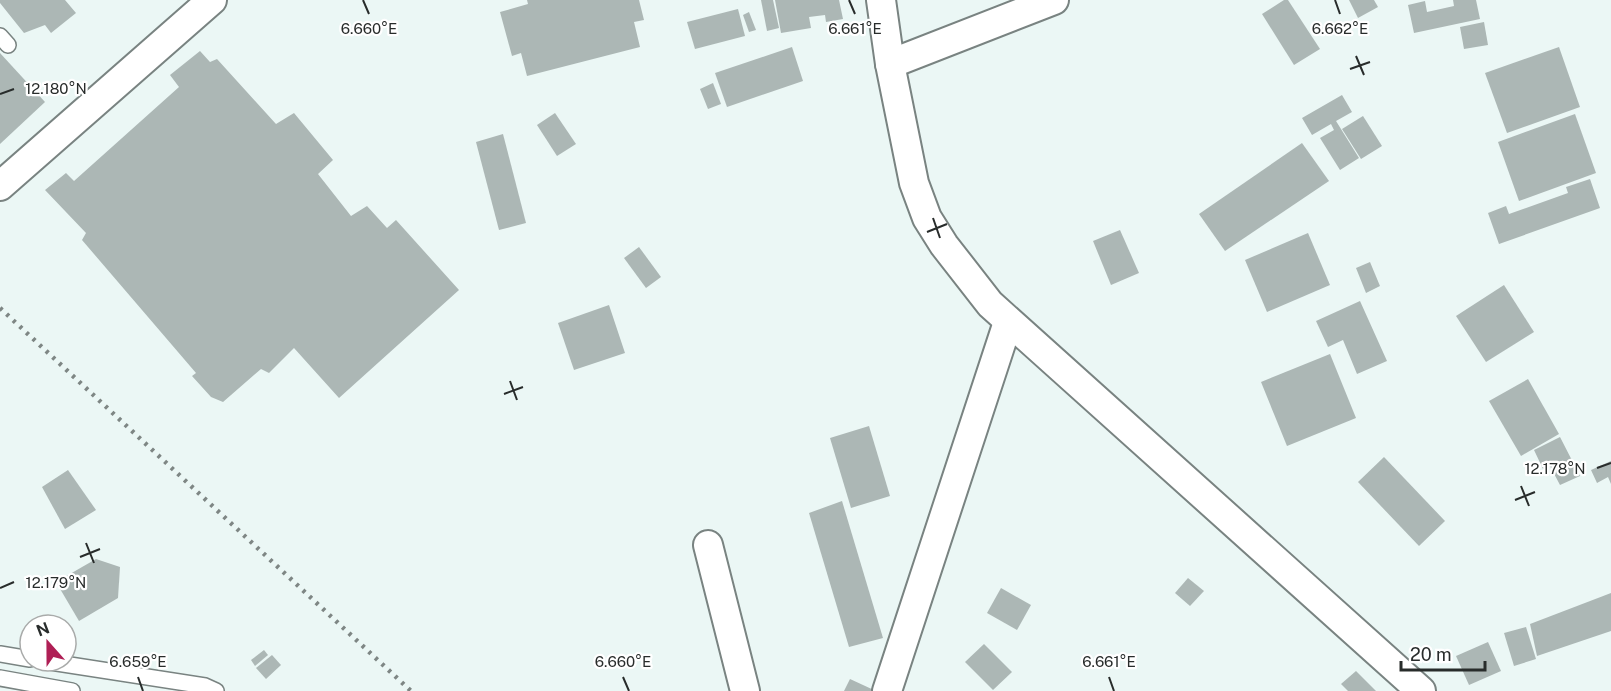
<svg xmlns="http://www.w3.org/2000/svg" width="1611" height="691" font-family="'Public Sans',sans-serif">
<rect width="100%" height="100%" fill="#ebf7f5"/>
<!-- building -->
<g fill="#acb7b5">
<polygon points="0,0 65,0 76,13 51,33 45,25 24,33 0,3"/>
<polygon points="527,0 639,0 644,20 634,22 640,47 527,76 521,53 512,56 500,12 528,4"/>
<polygon points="761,0 773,0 779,28 767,31"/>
<polygon points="775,0 839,0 843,19 826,22 825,15 809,17 811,28 781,33"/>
<polygon points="1284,0 1288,0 1320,49 1294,65 1262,14"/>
<polygon points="1349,0 1374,0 1378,7 1358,18"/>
<polygon points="1453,0 1476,0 1480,19 1414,33 1408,5 1425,1 1427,12 1454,6"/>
<polygon points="738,9 745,36 695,49 687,22"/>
<polygon points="749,12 756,30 749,32 743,15"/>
<polygon points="1484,22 1488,45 1464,49 1460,27"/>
<polygon points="792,47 803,81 727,107 715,73"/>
<polygon points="1559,47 1580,107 1507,133 1485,73"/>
<polygon points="200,51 210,62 217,59 276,124 294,113 333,160 318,174 351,216 367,206 387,228 396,220 459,290 339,398 294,348 269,373 261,369 223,402 211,397 192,376 196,373 82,240 86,233 45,190 66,173 74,181 179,87 170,75"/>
<polygon points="0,53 45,102 0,144"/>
<polygon points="713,83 721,104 708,109 700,89"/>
<polygon points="1342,95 1352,112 1336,121 1359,158 1340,170 1320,138 1334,130 1331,124 1312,135 1302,118"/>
<polygon points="555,113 576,144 557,156 537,125"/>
<polygon points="1575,114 1596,173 1519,201 1498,142"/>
<polygon points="1363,116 1382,146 1361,159 1342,129"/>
<polygon points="503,134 526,223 499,230 476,142"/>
<polygon points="1302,143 1329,181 1225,251 1199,214"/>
<polygon points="1590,179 1600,208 1499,244 1488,213 1506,206 1509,214 1568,193 1566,187"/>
<polygon points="1120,230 1139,273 1111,285 1093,241"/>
<polygon points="1308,233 1330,285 1267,312 1245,260"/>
<polygon points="639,247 661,277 646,288 624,258"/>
<polygon points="1370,262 1380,286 1366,293 1356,268"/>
<polygon points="1504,285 1534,332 1486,362 1456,316"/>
<polygon points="1360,301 1387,361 1357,374 1343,340 1328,347 1316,321"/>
<polygon points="609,305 625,353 574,370 558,323"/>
<polygon points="1330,354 1356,418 1287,446 1261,382"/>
<polygon points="1528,379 1559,434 1521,456 1489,401"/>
<polygon points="869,426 890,496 851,508 830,438"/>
<polygon points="1560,437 1580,476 1560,485 1550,466 1543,469 1534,450"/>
<polygon points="1384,457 1445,521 1419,546 1358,482"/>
<polygon points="1611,461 1611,484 1608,477 1597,483 1591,470"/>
<polygon points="68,470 96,510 65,529 42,487"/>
<polygon points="842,501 883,638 849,647 809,513"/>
<polygon points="96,559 120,567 118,598 79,621 56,582"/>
<polygon points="1188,578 1204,591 1190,606 1175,593"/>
<polygon points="1001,588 1031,605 1017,630 987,613"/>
<polygon points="1611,593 1611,631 1537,656 1530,624"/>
<polygon points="1526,627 1536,659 1514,666 1504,633"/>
<polygon points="1488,642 1501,671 1469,685 1456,656"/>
<polygon points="984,644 1012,672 993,690 965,662"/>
<polygon points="264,650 268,655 255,666 251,660"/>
<polygon points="272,655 281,665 266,679 256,668"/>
<polygon points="1356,671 1376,691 1348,691 1341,684"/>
<polygon points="850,679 876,691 844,691"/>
</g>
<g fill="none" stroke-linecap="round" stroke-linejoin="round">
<!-- lane casing -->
<g stroke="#798381" stroke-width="18">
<g id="lane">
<polyline points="0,36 8,45"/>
<polyline points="0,654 30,659"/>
<polyline points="44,661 205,686 216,691"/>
<polyline points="0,678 72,691"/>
</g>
</g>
<!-- street casing -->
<g stroke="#798381" stroke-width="32">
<g id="street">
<polyline points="881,0 890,64 914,183 927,218 944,245 990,304 1421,691"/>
<polyline points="890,64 1054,0"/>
<polyline points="0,186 212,0"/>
<polyline points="708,545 745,691"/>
<polyline points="887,691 1008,322"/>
</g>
</g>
<!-- lane -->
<use href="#lane" stroke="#fff" stroke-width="15"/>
<!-- street -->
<use href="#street" stroke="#fff" stroke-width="28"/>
<!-- rail -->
<polyline stroke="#7e8684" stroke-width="4.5" stroke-dasharray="3 6" stroke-linecap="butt" points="0,308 411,691"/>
</g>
<!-- ticks -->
<path fill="none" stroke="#282c2b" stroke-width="2" d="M 363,0 L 369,14M 849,0 L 855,14M 1335,0 L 1340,14M 1356,56 L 1364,75M 1350,69 L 1370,62M 0,94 L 14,89M 933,218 L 940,238M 927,232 L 947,224M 510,381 L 517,400M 504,394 L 523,387M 1597,468 L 1611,463M 1521,486 L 1529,506M 1515,500 L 1535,492M 86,543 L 94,563M 80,557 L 100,549M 0,588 L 14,582M 138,677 L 143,691M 623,677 L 629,691M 1109,677 L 1114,691"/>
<g font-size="15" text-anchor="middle" fill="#282c2b" stroke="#fff" stroke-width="4.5" stroke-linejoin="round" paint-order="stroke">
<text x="369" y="34">6.660°E</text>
<text x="855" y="34">6.661°E</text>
<text x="1340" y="34">6.662°E</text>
<text x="56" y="94">12.180°N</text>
<text x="1555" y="474">12.178°N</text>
<text x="56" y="588">12.179°N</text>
<text x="138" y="667">6.659°E</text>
<text x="623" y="667">6.660°E</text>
<text x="1109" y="667">6.661°E</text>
</g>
<!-- north arrow -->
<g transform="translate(48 643) rotate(339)"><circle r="28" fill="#ffffff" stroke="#a9abaa" stroke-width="1.5"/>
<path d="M0-4.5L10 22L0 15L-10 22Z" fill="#af1f55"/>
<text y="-9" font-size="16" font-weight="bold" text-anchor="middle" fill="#282c2b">N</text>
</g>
<!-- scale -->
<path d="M1401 661v9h84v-9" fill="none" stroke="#282c2b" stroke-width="3"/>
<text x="1410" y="661" font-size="18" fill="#282c2b" stroke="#ffffff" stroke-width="4.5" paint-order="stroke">20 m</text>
</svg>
